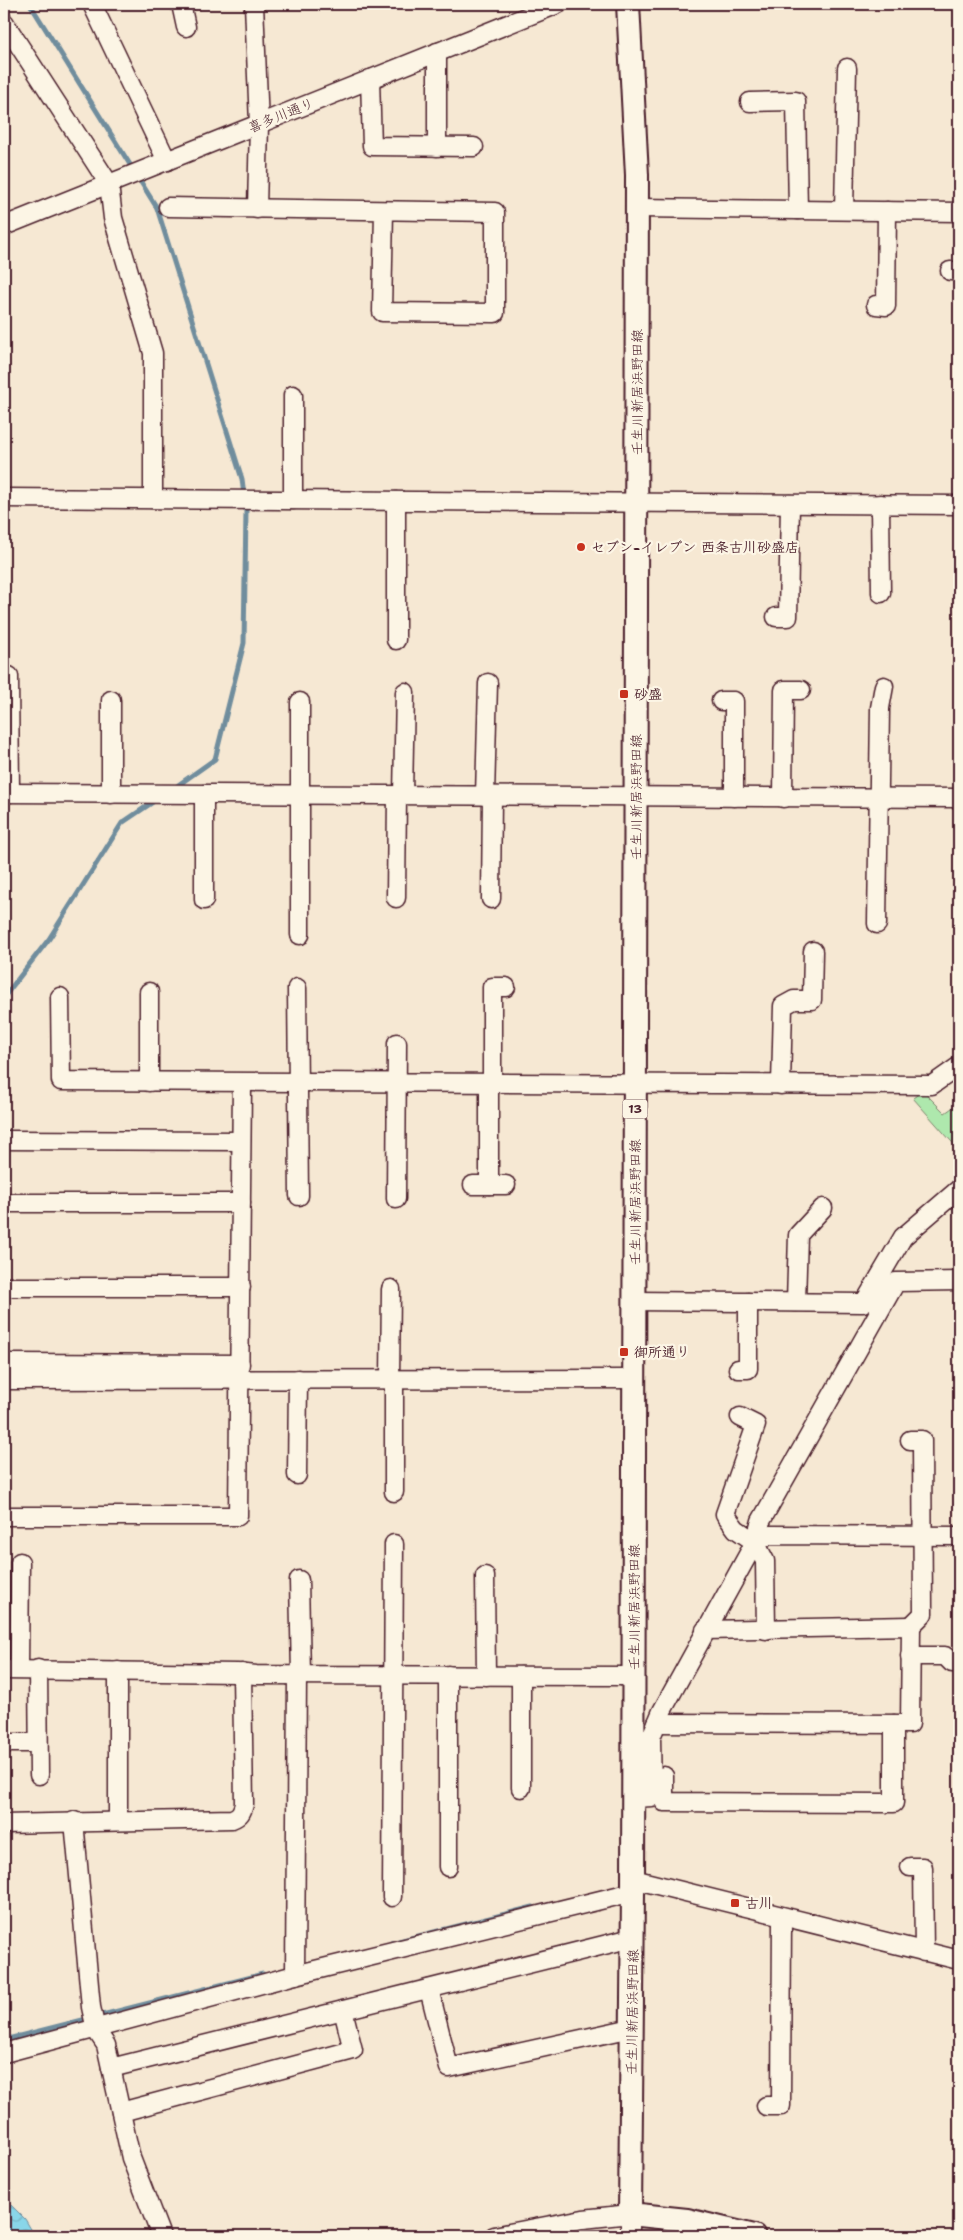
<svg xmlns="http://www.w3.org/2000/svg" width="963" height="2240" font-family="'Shantell Sans','Klee One',sans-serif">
<defs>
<pattern id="water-waves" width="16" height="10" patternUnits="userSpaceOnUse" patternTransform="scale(1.25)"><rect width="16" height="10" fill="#89d6e9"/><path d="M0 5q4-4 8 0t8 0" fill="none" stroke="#78b7c8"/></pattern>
</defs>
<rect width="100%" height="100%" fill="#f6e8d3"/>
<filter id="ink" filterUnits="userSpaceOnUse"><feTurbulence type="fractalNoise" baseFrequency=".02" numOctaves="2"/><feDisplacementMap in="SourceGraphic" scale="10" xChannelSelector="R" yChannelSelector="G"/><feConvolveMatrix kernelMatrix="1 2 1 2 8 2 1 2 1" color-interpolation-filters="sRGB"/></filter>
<g filter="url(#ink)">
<!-- green -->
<polygon fill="#aee8ad" stroke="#7c846c" points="923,1091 945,1113 959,1103 959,1150 913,1098"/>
<!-- water -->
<polygon fill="url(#water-waves)" stroke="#708d9d" points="10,2204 25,2219 35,2236 4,2236 4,2205"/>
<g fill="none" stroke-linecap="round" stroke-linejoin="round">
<!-- stream -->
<g stroke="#708d9d" stroke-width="5">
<polyline points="30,4 157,208 242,479 246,511 244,643 215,759 174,788"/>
<polyline points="4,997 49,939 122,823 156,800"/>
<polyline points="391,1943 533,1907"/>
<polyline points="4,2040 263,1974"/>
</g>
<!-- minor casing -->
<g stroke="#4a1f2b" stroke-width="21">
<g id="minor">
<polyline points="92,4 167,161"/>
<polyline points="181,4 186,27"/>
<polyline points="254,4 259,124 257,209"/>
<polyline points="4,22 109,184 113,218 153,353 153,499"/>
<polyline points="437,52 437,147"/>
<polyline points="370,79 372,146 474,147"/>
<polyline points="750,102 796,101 798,210"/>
<polyline points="168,207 495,212 495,313 382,312 384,211"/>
<polyline points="637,208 959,212"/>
<polyline points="844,210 847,68"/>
<polyline points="4,226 558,4"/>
<polyline points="950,271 959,271"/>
<polyline points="876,305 886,306 887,211"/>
<polyline points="293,395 293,500"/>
<polyline points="4,498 959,505"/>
<polyline points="880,504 881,593"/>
<polyline points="776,617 788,617 790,504"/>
<polyline points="396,640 396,501"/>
<polyline points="4,676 9,676 10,793"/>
<polyline points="111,700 111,794"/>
<polyline points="721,701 734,701 734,797"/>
<polyline points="4,793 959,798"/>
<polyline points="204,794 204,900"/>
<polyline points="403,795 405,692"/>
<polyline points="485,796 488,683"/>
<polyline points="783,798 784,690 801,690"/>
<polyline points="396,898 397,795"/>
<polyline points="491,899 492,796"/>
<polyline points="877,924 880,708 884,686"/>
<polyline points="300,935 300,702"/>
<polyline points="297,988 299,1196"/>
<polyline points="149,992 149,1082"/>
<polyline points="60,997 61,1081 932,1085 959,1066"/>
<polyline points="489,1084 489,1185"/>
<polyline points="492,1084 492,987 506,987"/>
<polyline points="781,1085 783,1006 794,1000 812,1000 813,951"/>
<polyline points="4,1140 241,1141"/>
<polyline points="473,1185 506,1185"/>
<polyline points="396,1199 397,1043"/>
<polyline points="4,1203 241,1203"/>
<polyline points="4,1287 241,1287"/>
<polyline points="867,1298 903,1237 959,1189"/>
<polyline points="634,1301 863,1303 867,1298 881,1305"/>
<polyline points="796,1302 798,1235 823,1208"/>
<polyline points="4,1363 240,1364"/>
<polyline points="738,1369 748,1369 748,1302"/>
<polyline points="390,1379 391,1289"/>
<polyline points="394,1379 394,1492"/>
<polyline points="4,1380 634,1379"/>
<polyline points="740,1417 756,1425 725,1514 736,1529 755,1542 765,1561 766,1630"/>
<polyline points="297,1475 298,1379"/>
<polyline points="4,1516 238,1516 242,1083"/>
<polyline points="755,1542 770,1535 959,1536"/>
<polyline points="485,1576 486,1676"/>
<polyline points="299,1580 301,1675"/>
<polyline points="705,1630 911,1626"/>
<polyline points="910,1656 945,1656 952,1663 959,1663"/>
<polyline points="19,1669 20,1562"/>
<polyline points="38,1669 39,1775"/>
<polyline points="4,1670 237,1673 256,1675 634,1676"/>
<polyline points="448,1675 448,1867"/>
<polyline points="521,1676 521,1788"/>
<polyline points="657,1723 910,1724 911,1626 923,1614 922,1440 910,1440"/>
<polyline points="4,1743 38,1743"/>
<polyline points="664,1776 664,1802 894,1803 894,1724"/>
<polyline points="633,1798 652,1797 651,1737 662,1711 755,1542 761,1521 896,1282 959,1281"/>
<polyline points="74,1821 91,2007 96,2030 106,2045 131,2158 161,2236"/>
<polyline points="118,1821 118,1671"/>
<path d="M 4,1824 L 232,1819 C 240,1816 242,1812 244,1804 L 242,1673"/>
<polyline points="910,1867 923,1867 924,1952"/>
<polyline points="633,1879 959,1960"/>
<polyline points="392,1897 394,1544"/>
<polyline points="295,1975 297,1675"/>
<polyline points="429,1989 449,2068 632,2028"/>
<polyline points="4,2053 295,1975 633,1892"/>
<polyline points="111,2068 632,1938"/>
<polyline points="766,2106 781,2106 782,1917"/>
<polyline points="121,2112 353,2050 343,2010"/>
<polyline points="494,2236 583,2219 630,2214 630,2236"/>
</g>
</g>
<!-- major casing -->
<g stroke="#4a1f2b" stroke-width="26">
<polyline id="major" points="628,4 637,175 633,1892 630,2214 687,2220 754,2236"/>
</g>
<!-- minor -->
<use href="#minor" stroke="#fcf5e5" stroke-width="18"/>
<!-- major -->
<use href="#major" stroke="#fcf5e5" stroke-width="22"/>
</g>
</g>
<!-- markers -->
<g fill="#c8321e" stroke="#fcf5e5" stroke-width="2">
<circle cx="581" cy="547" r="5"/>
<rect x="619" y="689" width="10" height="10" rx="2.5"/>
<rect x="619" y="1347" width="10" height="10" rx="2.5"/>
<rect x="730" y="1898" width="10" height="10" rx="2.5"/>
</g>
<g text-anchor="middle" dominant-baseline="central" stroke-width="4.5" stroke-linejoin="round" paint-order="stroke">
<!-- shield labels -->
<rect fill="#fcf5e5" stroke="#7f5f63" stroke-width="1" x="622.5" y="1099.5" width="25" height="19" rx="4"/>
<g font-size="12" font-weight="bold" fill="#4a1f2b">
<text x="635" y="1109">13</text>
</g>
<!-- street labels -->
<g font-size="14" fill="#4a1f2b" stroke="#fcf5e5">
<text transform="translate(281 115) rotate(-22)">喜多川通り</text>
<text transform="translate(637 392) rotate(-90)">壬生川新居浜野田線</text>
<text transform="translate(636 797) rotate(-90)">壬生川新居浜野田線</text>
<text transform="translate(635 1202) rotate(-90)">壬生川新居浜野田線</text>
<text transform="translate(634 1607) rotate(-90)">壬生川新居浜野田線</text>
<text transform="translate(632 2012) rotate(-89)">壬生川新居浜野田線</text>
</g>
<!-- poi labels -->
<g font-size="14" font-weight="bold" fill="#4a1f2b" stroke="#fcf5e5" text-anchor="start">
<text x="591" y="547">セブン-イレブン 西条古川砂盛店</text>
<text x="634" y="694">砂盛</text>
<text x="634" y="1352">御所通り</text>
<text x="745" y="1903">古川</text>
</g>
</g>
<!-- margin -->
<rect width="963" height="2240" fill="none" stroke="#fcf5e5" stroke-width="20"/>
<rect x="10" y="10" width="943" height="2220" fill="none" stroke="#4a1f2b" stroke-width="2" filter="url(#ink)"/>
</svg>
